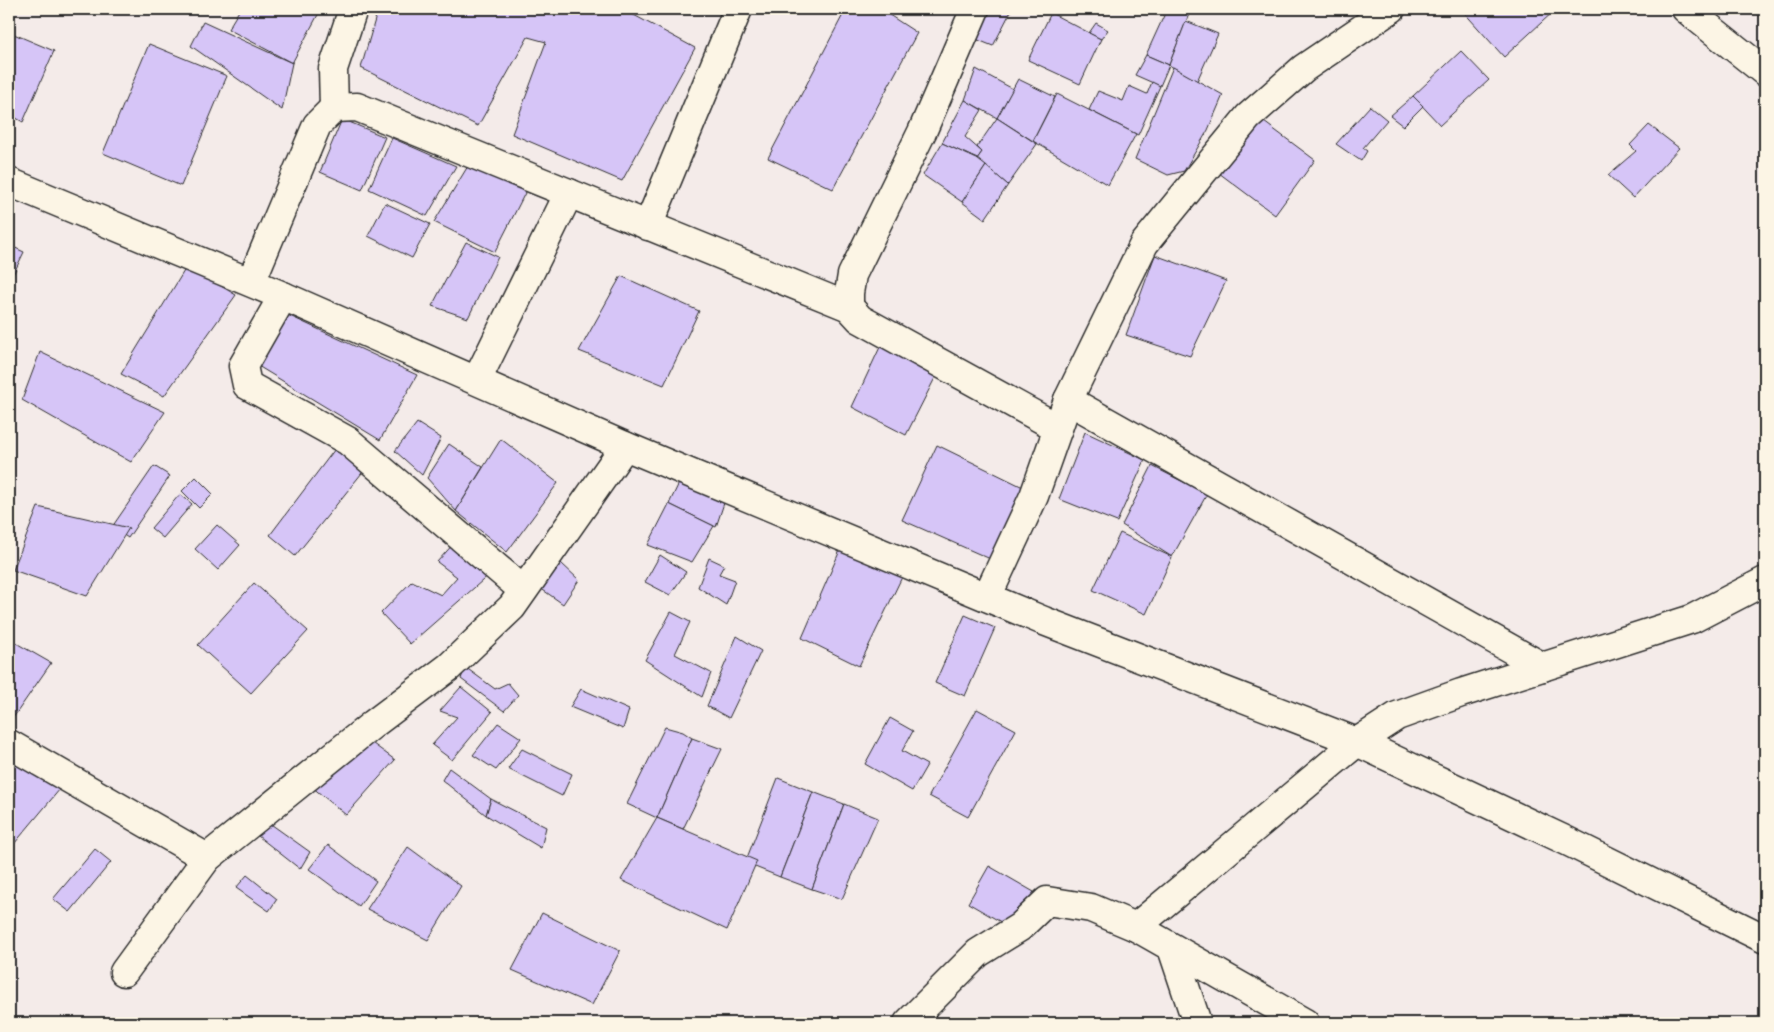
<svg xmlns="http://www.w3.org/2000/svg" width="1774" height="1032" font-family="'Comic Neue',sans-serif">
<rect width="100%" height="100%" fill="#f4ebe9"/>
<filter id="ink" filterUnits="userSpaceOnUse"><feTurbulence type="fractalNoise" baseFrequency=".02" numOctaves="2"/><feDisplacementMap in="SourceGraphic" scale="10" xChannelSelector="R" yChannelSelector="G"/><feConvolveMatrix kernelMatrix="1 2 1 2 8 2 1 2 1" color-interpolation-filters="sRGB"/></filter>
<g filter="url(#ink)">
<!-- building -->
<g fill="#d6c5f7" stroke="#2b2b2b">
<polygon points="240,9 321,9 292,63 228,29"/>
<polygon points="378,9 634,9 632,14 695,48 622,181 512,134 546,42 528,37 478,126 361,68"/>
<polygon points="846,9 880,9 917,33 833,189 768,158"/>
<polygon points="986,9 1012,9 993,46 973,38"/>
<polygon points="1167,9 1191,9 1169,65 1146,55"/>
<polygon points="1461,9 1552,9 1554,11 1504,57"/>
<polygon points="1051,13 1101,39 1080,84 1028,60"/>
<polygon points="1186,21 1218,34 1197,81 1169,65"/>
<polygon points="203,22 292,63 282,110 191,46"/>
<polygon points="1096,23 1108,30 1101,39 1089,33"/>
<polygon points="9,32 54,51 23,122 9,114"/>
<polygon points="149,44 227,76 181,186 103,153"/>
<polygon points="1461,51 1489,80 1440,125 1413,96"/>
<polygon points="1146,55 1169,65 1160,86 1135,75"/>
<polygon points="1173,67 1223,95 1208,130 1184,171 1168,175 1135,159"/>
<polygon points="976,69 1013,89 997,118 965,100"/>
<polygon points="1018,79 1055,97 1033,141 997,118"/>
<polygon points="1152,82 1160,86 1138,135 1089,110 1098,91 1123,101 1129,86 1147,94"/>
<polygon points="1057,94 1136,134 1108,185 1033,141"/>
<polygon points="1413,96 1423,106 1403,126 1390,116"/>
<polygon points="965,100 982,110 965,137 982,152 977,159 942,143"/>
<polygon points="1370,106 1387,120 1363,148 1367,151 1361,161 1336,144"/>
<polygon points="997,118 1037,144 1008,185 977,159 982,152 977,147"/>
<polygon points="342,119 385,137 362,190 320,172"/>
<polygon points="1260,119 1315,160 1275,215 1219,173"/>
<polygon points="1649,125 1679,148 1633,198 1608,175 1636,151 1630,145"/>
<polygon points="392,138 456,166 427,216 369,189"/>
<polygon points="942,143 977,159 986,166 962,202 923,175"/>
<polygon points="468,166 526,191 495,252 434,222"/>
<polygon points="986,166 1008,185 985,219 962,202"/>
<polygon points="385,203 430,224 412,258 368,236"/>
<polygon points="466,242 498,257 468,318 432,306"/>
<polygon points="9,245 24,252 9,283"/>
<polygon points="1155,255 1226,281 1190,356 1126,335"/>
<polygon points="187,266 236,295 164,396 121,374"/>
<polygon points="621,276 699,311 664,385 579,351"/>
<polygon points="279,311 417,375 380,440 253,363"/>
<polygon points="881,345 937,374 906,435 852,407"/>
<polygon points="40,352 165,412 131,462 22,400"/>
<polygon points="417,423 441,438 422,475 395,451"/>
<polygon points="1085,432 1145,460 1117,522 1059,499"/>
<polygon points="501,439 558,483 507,552 456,511"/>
<polygon points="449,444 483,467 456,511 427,478"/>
<polygon points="338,445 366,468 295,556 270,535"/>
<polygon points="937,445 1027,489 995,561 902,520"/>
<polygon points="154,466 170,476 128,538 112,527"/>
<polygon points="1152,466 1207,494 1172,557 1122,525"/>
<polygon points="196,477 213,494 199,508 182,491"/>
<polygon points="680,481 724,503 716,527 669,504"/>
<polygon points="180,494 192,504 163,538 151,528"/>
<polygon points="669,504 714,526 692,562 648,545"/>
<polygon points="38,507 129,528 87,596 13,570"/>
<polygon points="217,525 240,545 218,570 195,549"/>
<polygon points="1120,533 1172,557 1146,614 1093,590"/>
<polygon points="456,541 491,573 410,644 381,613 412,581 441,595 457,577 437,562"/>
<polygon points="841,548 902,577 859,666 802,638"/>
<polygon points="660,555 686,572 670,595 645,582"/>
<polygon points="709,558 724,565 719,574 735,580 726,605 698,587"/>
<polygon points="561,563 579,580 563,604 540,588"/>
<polygon points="254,583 308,631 251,693 198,645"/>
<polygon points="671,612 690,622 675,654 711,673 702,697 645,660"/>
<polygon points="965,615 995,628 965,696 935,683"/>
<polygon points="737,636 761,651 729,718 707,706"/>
<polygon points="9,639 51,663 13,718 9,716"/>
<polygon points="465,667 495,689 508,683 518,695 504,711 461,679"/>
<polygon points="461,687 492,712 452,760 432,745 457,717 440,711"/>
<polygon points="581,689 629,710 623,729 570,707"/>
<polygon points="977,709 1016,730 968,817 929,796"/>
<polygon points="890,718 913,731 902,751 927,765 912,791 865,764"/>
<polygon points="498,723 521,738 496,770 473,755"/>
<polygon points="665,727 683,732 692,738 657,818 627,804"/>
<polygon points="365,738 395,760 346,815 306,782"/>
<polygon points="692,738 722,749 683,829 657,818"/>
<polygon points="522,749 572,774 562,796 508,769"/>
<polygon points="17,754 65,783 9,850 9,767"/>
<polygon points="449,768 491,799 486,815 442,780"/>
<polygon points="778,778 813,792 780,877 745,863"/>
<polygon points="813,792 844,804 812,889 780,877"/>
<polygon points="491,799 546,827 541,848 486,815"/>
<polygon points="844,804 878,818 842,899 812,889"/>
<polygon points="261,817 310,852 300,869 249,829"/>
<polygon points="657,818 757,861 727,930 621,880"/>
<polygon points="328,845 376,881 359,906 309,869"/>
<polygon points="408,847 461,886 428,940 367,909"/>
<polygon points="95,849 111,862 70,912 53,899"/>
<polygon points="989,866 1034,892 1013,929 968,903"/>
<polygon points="247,875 277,899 269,911 236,888"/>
<polygon points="542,913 620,951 592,1005 512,970"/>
</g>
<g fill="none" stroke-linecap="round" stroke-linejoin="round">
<!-- street casing -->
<g stroke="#2b2b2b" stroke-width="31">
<g id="street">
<polyline points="1686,9 1765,72"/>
<polyline points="334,108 333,69 353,9"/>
<polyline points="9,182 283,296 625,446 1044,621 1357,742 1567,841 1765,939"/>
<polyline points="648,226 738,9"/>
<polyline points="251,282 317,125 334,108 357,107 849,307 860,319 1058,428"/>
<polyline points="283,296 243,366 247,385 348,441 523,590"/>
<polyline points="849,307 849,293 852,275 922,132 975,9"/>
<polyline points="477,380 569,193"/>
<polyline points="1068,400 1543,667"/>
<polyline points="987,597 1034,496 1068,400 1144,244 1248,117 1304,68 1391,9"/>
<polyline points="9,744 207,858"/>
<polyline points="1136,927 1357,742 1397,716 1461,693 1692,619 1765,581"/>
<polyline points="1172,948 1197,1023"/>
<polyline points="124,972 207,858 372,725 449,667 512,607 625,446"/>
<polyline points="908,1023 978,953 1020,927 1047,901 1091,908 1136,927 1305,1023"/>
</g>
</g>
<!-- street -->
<use href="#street" stroke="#fcf5e5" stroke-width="28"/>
</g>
</g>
<!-- margin -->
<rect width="1774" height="1032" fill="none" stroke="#fcf5e5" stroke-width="30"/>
<rect x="15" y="15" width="1744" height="1002" fill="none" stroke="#2b2b2b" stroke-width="2" filter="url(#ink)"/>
</svg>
